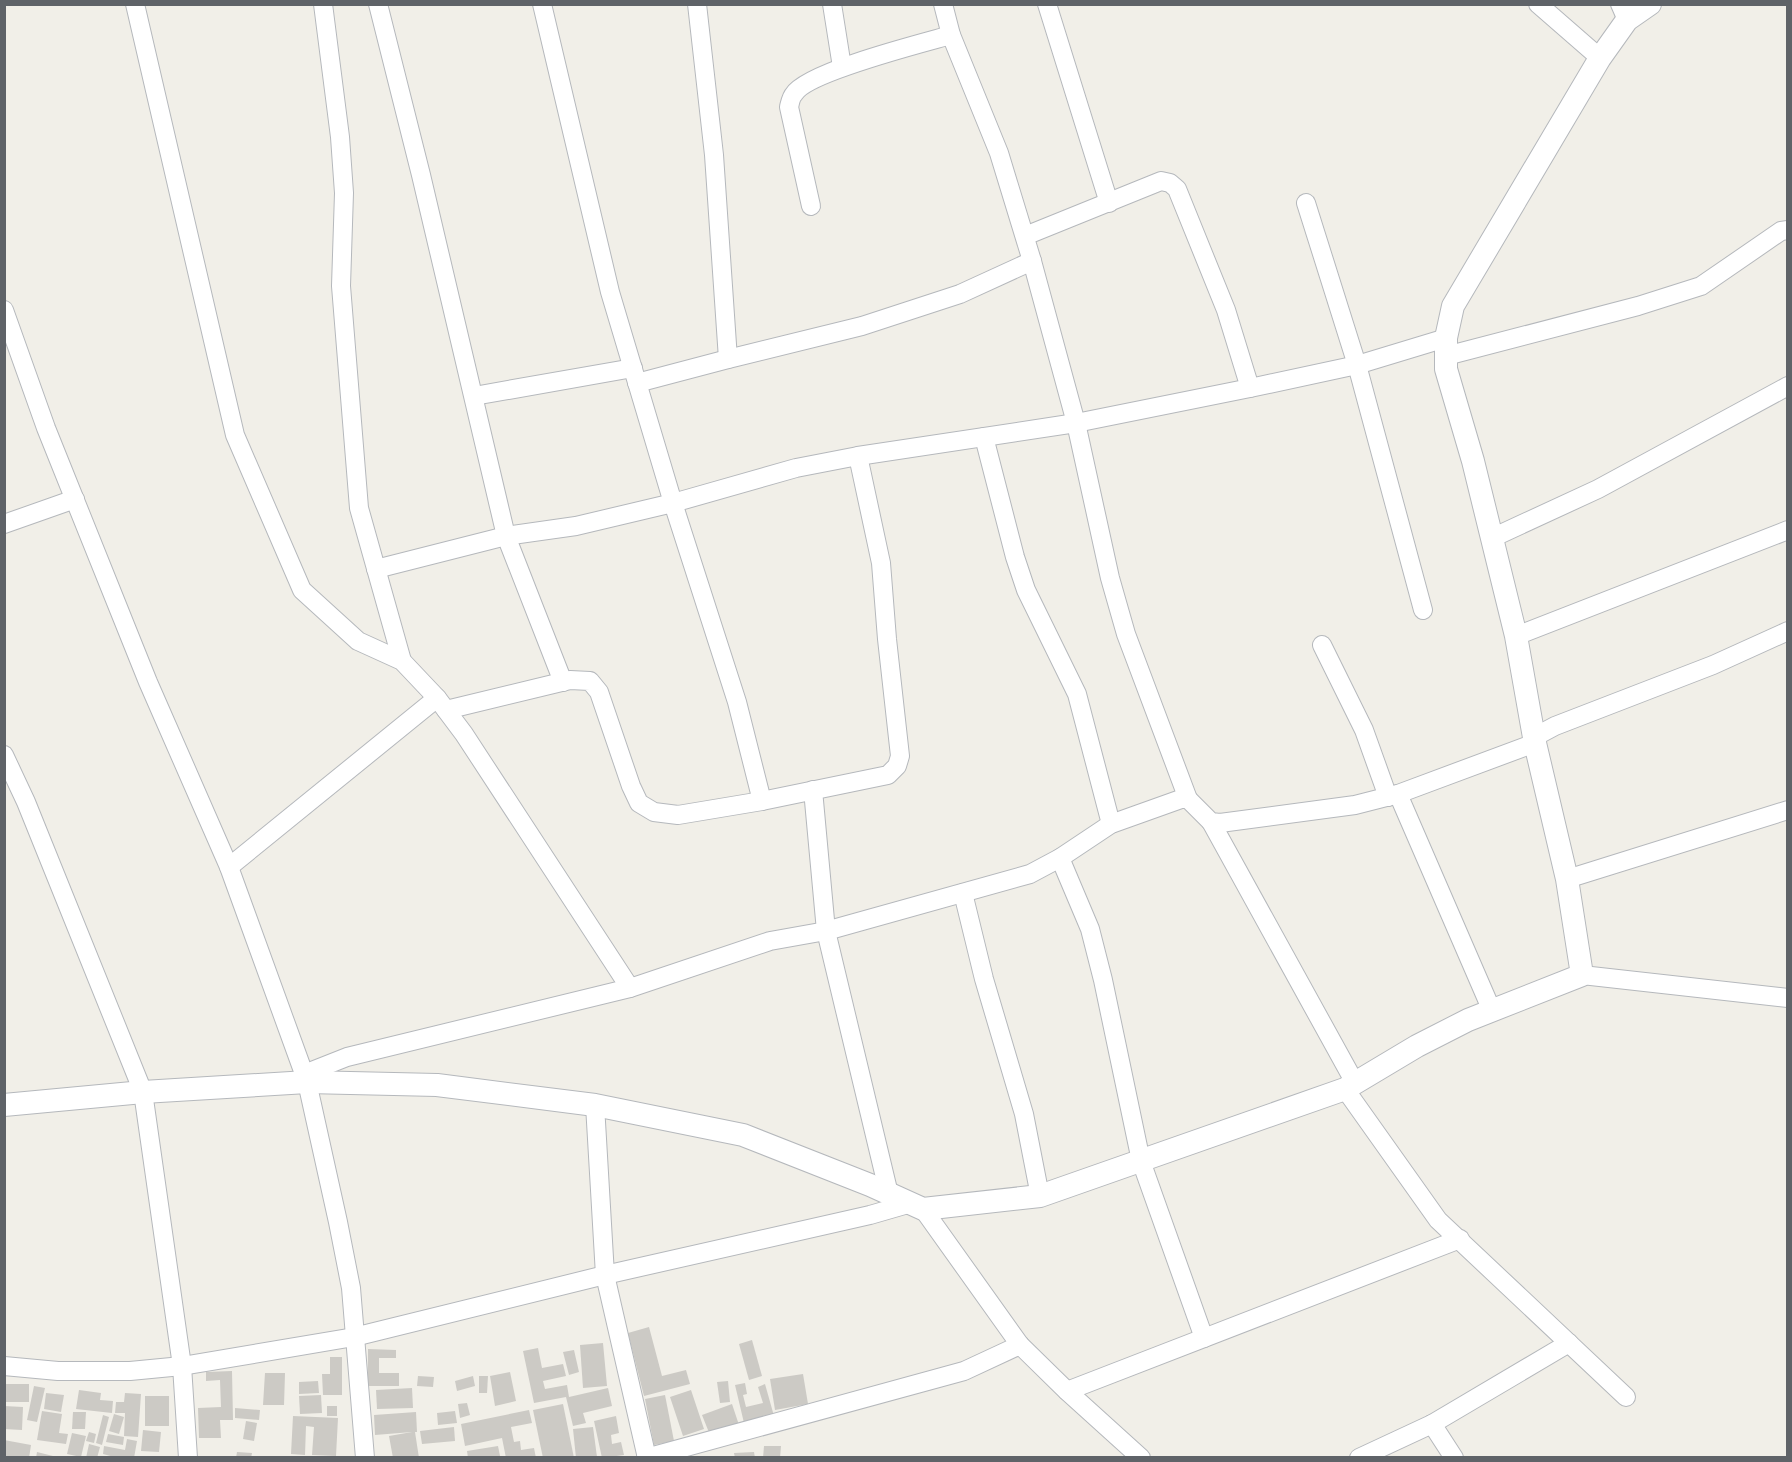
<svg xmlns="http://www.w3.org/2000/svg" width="1792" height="1462" font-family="Barlow,sans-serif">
<rect width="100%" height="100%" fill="#f1efe8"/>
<!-- building -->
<g fill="#cccac5">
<polygon points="649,1327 662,1376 686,1370 690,1384 644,1396 628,1333"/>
<polygon points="752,1340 762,1376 749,1380 739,1344"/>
<polygon points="603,1343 607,1386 583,1388 580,1345"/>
<polygon points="538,1348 542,1368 563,1364 566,1376 543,1381 545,1389 567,1385 569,1397 608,1388 612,1406 583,1413 586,1423 573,1426 566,1397 534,1403 523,1351"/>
<polygon points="368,1349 396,1350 396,1358 379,1358 379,1373 399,1373 399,1386 368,1386"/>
<polygon points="574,1350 579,1372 569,1375 563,1352"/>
<polygon points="330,1357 342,1357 342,1395 323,1395 322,1374 330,1374"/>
<polygon points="232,1371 233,1420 220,1420 221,1438 199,1438 198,1408 221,1407 220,1380 206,1381 206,1372"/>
<polygon points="510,1372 516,1401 495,1406 490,1376"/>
<polygon points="265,1373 285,1373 284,1405 263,1405"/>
<polygon points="803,1374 808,1404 775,1410 770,1379"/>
<polygon points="418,1376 434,1377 433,1387 417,1386"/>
<polygon points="473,1376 475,1386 457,1391 455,1381"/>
<polygon points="479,1376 488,1376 487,1393 479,1393"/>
<polygon points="318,1381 319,1393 299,1394 299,1382"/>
<polygon points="728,1381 730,1402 720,1403 717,1382"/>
<polygon points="745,1383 747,1394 743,1395 746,1407 763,1403 758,1387 765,1384 774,1416 744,1423 735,1385"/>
<rect x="4" y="1384" width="25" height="18"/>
<polygon points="34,1386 45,1388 37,1422 27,1420"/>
<polygon points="412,1388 413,1408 377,1409 376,1390"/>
<polygon points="79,1390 101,1393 100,1400 113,1401 112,1413 76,1409"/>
<polygon points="691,1390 704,1429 683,1436 670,1397"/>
<polygon points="46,1393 64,1395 61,1412 44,1409"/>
<polygon points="125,1393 141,1394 138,1437 124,1436 125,1413 115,1413 116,1402 124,1402"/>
<polygon points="321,1395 322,1413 300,1414 299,1396"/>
<polygon points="665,1395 674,1441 654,1445 645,1399"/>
<rect x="145" y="1396" width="24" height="30"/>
<polygon points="467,1403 470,1415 460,1418 458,1404"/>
<polygon points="563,1404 574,1458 543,1458 533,1410"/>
<polygon points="732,1404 739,1425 710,1435 702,1415"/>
<polygon points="4,1406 23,1407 22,1430 4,1429"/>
<rect x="327" y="1406" width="10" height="10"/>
<polygon points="235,1408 260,1410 259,1420 235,1418"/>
<polygon points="529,1410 532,1423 511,1427 514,1442 520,1441 521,1450 534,1448 536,1458 506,1458 502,1438 465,1446 461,1424"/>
<polygon points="42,1411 62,1414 59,1433 68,1434 66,1444 37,1440"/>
<polygon points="455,1411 457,1423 438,1425 437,1413"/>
<polygon points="73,1412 86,1412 85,1429 72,1429"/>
<polygon points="416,1412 417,1432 415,1432 419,1458 393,1458 389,1436 412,1432 375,1435 374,1415"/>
<polygon points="114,1414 124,1417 119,1434 109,1431"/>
<polygon points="103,1415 109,1417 102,1445 96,1443"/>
<polygon points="293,1416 338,1418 336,1456 312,1455 314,1427 306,1426 305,1455 291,1454"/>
<polygon points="616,1416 619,1433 611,1435 612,1444 621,1442 624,1455 602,1458 594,1421"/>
<polygon points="246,1421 257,1423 254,1441 243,1439"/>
<polygon points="454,1427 455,1441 422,1444 420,1431"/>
<polygon points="593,1427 597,1457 576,1458 573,1429"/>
<polygon points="143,1430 161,1432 159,1452 141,1451"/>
<polygon points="89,1432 96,1434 94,1443 86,1441"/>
<polygon points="72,1433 86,1436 81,1457 67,1454"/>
<polygon points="108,1434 124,1437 123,1445 106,1442"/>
<polygon points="127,1439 137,1441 134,1458 118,1458 103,1454 104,1446 125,1450"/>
<polygon points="4,1440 31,1445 29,1458 4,1458"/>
<polygon points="89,1444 100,1447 97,1458 86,1458"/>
<polygon points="498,1446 500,1456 468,1458 467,1451"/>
<polygon points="764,1446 781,1446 780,1458 763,1458"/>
<polygon points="37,1452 57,1457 57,1458 36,1458"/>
<polygon points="237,1452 252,1453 251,1458 236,1458"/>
<polygon points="754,1452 755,1458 735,1458 734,1453"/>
</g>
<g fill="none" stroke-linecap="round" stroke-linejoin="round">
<!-- minor casing -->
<g stroke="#b5b8bc" stroke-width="20">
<g id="minor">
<polyline points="135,4 235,435 302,590 358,641 402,661 437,698 464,734 630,988"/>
<polyline points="323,4 340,137 344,193 341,286 359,508 402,661"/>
<polyline points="378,4 421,175 506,536 563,682"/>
<polyline points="542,4 610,292 673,503 737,702 762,801"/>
<polyline points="697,4 714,155 728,359"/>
<polyline points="832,4 842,67"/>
<polyline points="943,4 951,35 999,153 1032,261 1076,423 1110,578 1126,634 1188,799"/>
<polyline points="1047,4 1109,203"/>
<polyline points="1538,4 1600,58"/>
<polyline points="1620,4 1627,20"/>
<polyline points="1306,203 1357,365 1423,610"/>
<path d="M 811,206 L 789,107 C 790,103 791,97 794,94 C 807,72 923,43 951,35"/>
<polyline points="1025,236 1161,181 1170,183 1177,189 1226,310 1250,388"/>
<polyline points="4,310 46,428 148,682 229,867 307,1082 338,1222 351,1288 365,1458"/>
<polyline points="1446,356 1638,306 1701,286 1781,231 1788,230"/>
<polyline points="637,383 728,359 862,326 960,294 1032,261"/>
<polyline points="474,396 633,368"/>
<polyline points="984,437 1015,557 1026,590 1077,694 1111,824"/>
<polyline points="4,524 75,499"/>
<polyline points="1492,538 1598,489 1788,386"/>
<polyline points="376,569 506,536 576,526 673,503 796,468 858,456 1076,423 1250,388 1357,365 1446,338"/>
<polyline points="1516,636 1788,530"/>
<polyline points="1322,645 1364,730 1388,797"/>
<polyline points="446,710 570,680 590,681 599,692 631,786 639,803 654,812 678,815 762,801 888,775 897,766 900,756 887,639 881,563 858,456"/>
<polyline points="4,755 26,802 143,1092 182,1366 188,1458"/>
<polyline points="813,790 826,931 889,1194"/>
<polyline points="1398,794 1492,1011"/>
<polyline points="1211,822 1355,1083"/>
<polyline points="1060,858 1090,929 1103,980 1141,1161 1204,1338"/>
<polyline points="229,867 437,698"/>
<polyline points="1567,879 1788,810"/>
<polyline points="963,893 984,979 1024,1114 1040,1196"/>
<polyline points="1582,975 1788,998"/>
<polyline points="304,1074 347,1057 630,988 770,941 826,931 1030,874 1060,858 1111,824 1181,799 1188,799 1211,822 1220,823 1355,805 1398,794 1535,743 1540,734 1555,726 1713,665 1788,631"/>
<polyline points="1345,1089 1438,1220 1626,1397"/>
<polyline points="595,1105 605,1275 647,1458"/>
<polyline points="923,1209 1020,1345 1067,1391 1141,1458"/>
<polyline points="4,1366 58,1371 130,1371 182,1366 354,1337 605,1275 870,1215 908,1204"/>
<polyline points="1067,1391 1460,1239"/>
<polyline points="1432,1424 1454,1458"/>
<polyline points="646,1458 964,1371 1020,1345"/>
<polyline points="1359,1458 1432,1424 1569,1343"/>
</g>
</g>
<!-- tertiary casing -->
<g stroke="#b5b8bc" stroke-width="24">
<polyline id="tertiary" points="4,1105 143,1092 307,1082 437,1085 595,1105 743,1135 870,1185 923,1209 1040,1196 1345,1089 1417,1046 1468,1020 1582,975 1567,879 1535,743 1516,636 1473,461 1446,369 1446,338 1453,306 1600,58 1627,20 1650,4"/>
</g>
<!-- minor -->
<use href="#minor" stroke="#fff" stroke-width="18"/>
<!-- tertiary -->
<use href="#tertiary" stroke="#fff" stroke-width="22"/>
</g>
<!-- border -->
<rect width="1792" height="1462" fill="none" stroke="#5f6368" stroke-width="12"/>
</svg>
